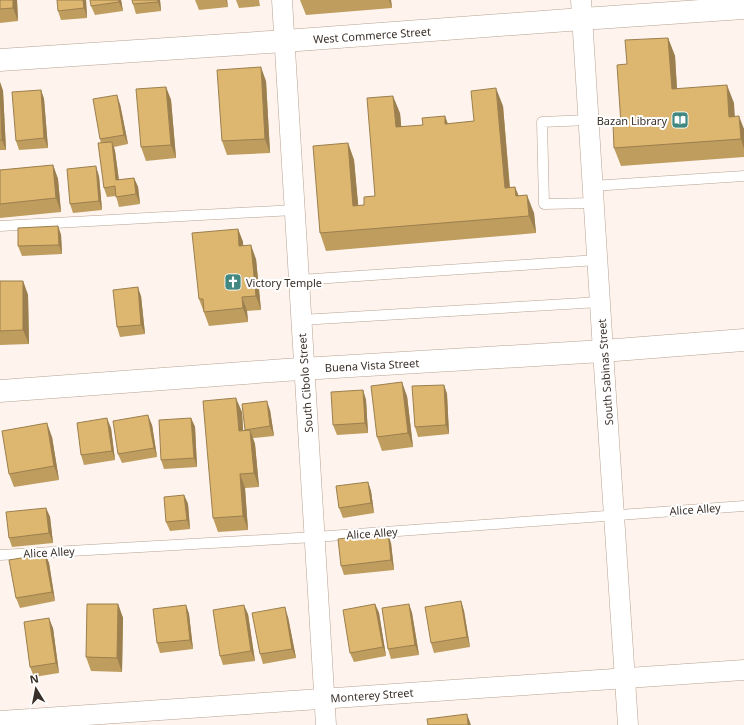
<svg xmlns="http://www.w3.org/2000/svg" width="744" height="725" font-family="'Noto Sans',sans-serif">
<rect width="100%" height="100%" fill="#fef4ed"/>
<g fill="none" stroke-linecap="round" stroke-linejoin="round">
<!-- service casing -->
<g stroke="#b9a191" stroke-width="11">
<g id="service">
<polyline points="588,120 542,122 544,204 594,203"/>
<polyline points="592,186 744,176"/>
<polyline points="0,226 294,210"/>
<polyline points="299,280 597,260"/>
<polyline points="301,320 600,302"/>
<polyline points="0,555 315,537 744,506"/>
</g>
</g>
<!-- minor casing -->
<g stroke="#b9a191" stroke-width="21">
<g id="minor">
<polyline points="282,0 326,725"/>
<polyline points="581,0 603,351 628,725"/>
<polyline points="0,721 744,670"/>
</g>
</g>
<!-- primary casing -->
<g stroke="#b9a191" stroke-width="23">
<g id="primary">
<polyline points="0,60 285,41 582,19 744,8"/>
<polyline points="0,391 285,370 603,351 744,340"/>
</g>
</g>
<!-- service -->
<use href="#service" stroke="#fff" stroke-width="10"/>
<!-- minor -->
<use href="#minor" stroke="#fff" stroke-width="20"/>
<!-- primary -->
<use href="#primary" stroke="#fff" stroke-width="22"/>
</g>
<!-- wall -->
<g fill="#be9d5f">
<polygon points="0,0 17,0 18,21 0,23"/>
<polygon points="86,0 87,18 61,20 58,11"/>
<polygon points="121,0 123,11 95,15 91,6"/>
<polygon points="160,0 161,11 136,14 133,4"/>
<polygon points="195,0 227,0 228,7 199,10"/>
<polygon points="236,0 259,0 260,6 239,8"/>
<polygon points="300,0 391,0 392,8 306,15"/>
<polygon points="668,38 675,56 677,89 734,103 734,116 744,129 744,157 621,166 614,148 621,124 627,64"/>
<polygon points="266,81 270,153 227,155 222,141"/>
<polygon points="0,82 3,91 6,150 0,150"/>
<polygon points="166,87 171,100 176,158 146,161 141,147"/>
<polygon points="41,90 44,99 48,148 19,150 16,141"/>
<polygon points="120,104 128,144 114,147 115,151 119,180 134,178 138,187 140,204 119,207 116,196 107,197 104,188 101,143 100,139"/>
<polygon points="503,106 510,187 515,187 518,195 534,213 536,233 326,251 320,233 348,143 354,160 358,206 364,205 375,196 400,113 401,127 423,125 445,116 448,124 474,121"/>
<polygon points="53,165 58,179 61,212 0,218 0,170"/>
<polygon points="99,176 102,210 73,213 70,204"/>
<polygon points="58,226 61,235 62,254 22,256 18,246"/>
<polygon points="238,229 243,242 243,246 256,259 261,310 247,311 248,322 209,326 199,299"/>
<polygon points="0,281 23,281 28,295 29,344 0,345"/>
<polygon points="141,296 145,334 120,337 117,327"/>
<polygon points="444,385 447,394 449,434 418,437 415,427"/>
<polygon points="363,390 366,400 368,433 337,435 333,425"/>
<polygon points="407,396 413,447 382,451 377,437"/>
<polygon points="242,404 270,410 274,436 253,438 255,444 259,487 245,488 248,530 218,532 213,518 242,412 243,431 245,430"/>
<polygon points="191,418 195,427 197,467 164,469 161,460"/>
<polygon points="152,425 157,457 122,463 118,454"/>
<polygon points="111,428 115,460 84,465 81,455"/>
<polygon points="52,437 59,480 14,487 9,474"/>
<polygon points="368,482 371,491 374,513 343,518 339,508"/>
<polygon points="184,495 188,504 190,529 170,531 166,522"/>
<polygon points="46,508 50,517 53,543 12,547 9,538"/>
<polygon points="391,543 394,570 344,575 341,566"/>
<polygon points="45,554 49,563 55,601 20,608 16,598"/>
<polygon points="461,601 464,611 470,647 434,653 431,643"/>
<polygon points="118,604 123,618 122,672 91,671 86,657"/>
<polygon points="375,604 379,613 386,656 354,662 350,653"/>
<polygon points="409,604 412,613 419,655 391,659 388,649"/>
<polygon points="186,605 189,614 193,649 160,653 157,643"/>
<polygon points="248,614 255,661 223,665 220,656"/>
<polygon points="288,617 296,658 263,664 260,654"/>
<polygon points="53,628 59,673 34,677 30,667"/>
</g>
<!-- shaded-wall -->
<g fill="#9b7f4e">
<polygon points="13,0 17,0 18,21 13,8"/>
<polygon points="83,0 86,0 87,18 84,8"/>
<polygon points="119,0 121,0 123,11 119,2"/>
<polygon points="158,0 160,0 161,11 158,2"/>
<polygon points="226,0 227,0 228,7"/>
<polygon points="389,0 391,0 392,8"/>
<polygon points="668,38 675,56 678,107 672,89"/>
<polygon points="261,67 266,81 270,153 265,139"/>
<polygon points="0,82 3,91 6,150 2,140"/>
<polygon points="727,85 734,103 736,135 729,117"/>
<polygon points="166,87 171,100 176,158 171,145"/>
<polygon points="496,88 503,106 511,205 505,188"/>
<polygon points="41,90 44,99 48,148 44,138"/>
<polygon points="117,95 120,104 128,144 124,135"/>
<polygon points="393,96 400,113 403,145 396,127"/>
<polygon points="445,116 451,134 445,124"/>
<polygon points="739,116 744,129 744,149 741,139"/>
<polygon points="112,142 115,151 120,189 116,180"/>
<polygon points="348,143 354,160 360,224 353,206"/>
<polygon points="53,165 58,179 61,212 56,198"/>
<polygon points="96,166 99,176 102,210 99,201"/>
<polygon points="134,178 138,187 140,204 136,194"/>
<polygon points="515,187 522,204 516,196"/>
<polygon points="527,195 534,213 536,233 529,216"/>
<polygon points="58,226 61,235 62,254 59,245"/>
<polygon points="238,229 243,242 244,260 239,246"/>
<polygon points="251,245 256,259 261,310 256,296"/>
<polygon points="23,281 28,295 29,344 23,330"/>
<polygon points="138,287 141,296 145,334 141,325"/>
<polygon points="242,297 247,311 248,322 243,308"/>
<polygon points="402,382 407,396 413,447 408,433"/>
<polygon points="444,385 447,394 449,434 446,425"/>
<polygon points="363,390 366,400 368,433 365,423"/>
<polygon points="236,398 242,412 244,445 239,431"/>
<polygon points="267,401 270,410 274,436 270,426"/>
<polygon points="148,415 152,425 157,457 154,448"/>
<polygon points="107,418 111,428 115,460 112,451"/>
<polygon points="191,418 195,427 197,467 194,458"/>
<polygon points="47,423 52,437 59,480 54,466"/>
<polygon points="250,430 255,444 259,487 254,473"/>
<polygon points="240,474 245,488 248,530 243,516"/>
<polygon points="368,482 371,491 374,513 371,503"/>
<polygon points="184,495 188,504 190,529 187,520"/>
<polygon points="46,508 50,517 53,543 49,533"/>
<polygon points="388,533 391,543 394,570 391,560"/>
<polygon points="45,554 49,563 55,601 52,592"/>
<polygon points="461,601 464,611 470,647 467,637"/>
<polygon points="118,604 123,618 122,672 117,658"/>
<polygon points="375,604 379,613 386,656 383,647"/>
<polygon points="409,604 412,613 419,655 415,645"/>
<polygon points="186,605 189,614 193,649 190,640"/>
<polygon points="244,605 248,614 255,661 251,651"/>
<polygon points="285,607 288,617 296,658 292,649"/>
<polygon points="49,618 53,628 59,673 56,663"/>
<polygon points="467,714 471,725 468,725"/>
</g>
<!-- building -->
<g fill="#ddb66f" stroke="#9b7f4e">
<polygon points="0,0 13,0 13,8 0,9"/>
<polygon points="57,0 83,0 84,8 58,11"/>
<polygon points="90,0 119,0 119,2 91,6"/>
<polygon points="132,0 158,0 158,2 133,4"/>
<polygon points="668,38 672,89 727,85 729,117 739,116 741,139 614,148 613,124 621,124 617,65 627,64 625,40"/>
<polygon points="261,67 265,139 222,141 217,70"/>
<polygon points="0,85 2,140 0,140"/>
<polygon points="166,87 171,145 141,147 136,89"/>
<polygon points="496,88 505,188 515,187 516,196 527,195 529,216 320,233 313,146 348,143 353,206 364,205 364,197 375,196 367,98 393,96 396,127 423,125 422,118 445,116 445,124 474,121 471,91"/>
<polygon points="41,90 44,138 16,141 12,92"/>
<polygon points="117,95 124,135 100,139 93,99"/>
<polygon points="112,142 116,180 134,178 136,194 116,197 115,186 104,188 98,143"/>
<polygon points="53,165 56,198 0,204 0,170"/>
<polygon points="96,166 99,201 70,204 67,169"/>
<polygon points="58,226 59,245 18,246 18,228"/>
<polygon points="238,229 239,246 251,245 256,296 242,297 243,308 204,312 203,299 199,299 192,233"/>
<polygon points="0,281 23,281 23,330 0,331"/>
<polygon points="138,287 141,325 117,327 113,290"/>
<polygon points="402,382 408,433 377,437 371,386"/>
<polygon points="444,385 446,425 415,427 412,386"/>
<polygon points="363,390 365,423 333,425 331,392"/>
<polygon points="236,398 239,431 250,430 254,473 240,474 243,516 213,518 203,401"/>
<polygon points="267,401 270,426 245,430 242,404"/>
<polygon points="148,415 154,448 118,454 113,421"/>
<polygon points="107,418 112,451 81,455 77,423"/>
<polygon points="191,418 194,458 161,460 159,420"/>
<polygon points="47,423 54,466 9,474 2,431"/>
<polygon points="368,482 371,503 339,508 336,486"/>
<polygon points="184,495 187,520 166,522 164,497"/>
<polygon points="46,508 49,533 9,538 6,512"/>
<polygon points="388,533 391,560 341,566 338,539"/>
<polygon points="45,554 52,592 16,598 9,560"/>
<polygon points="461,601 467,637 431,643 425,607"/>
<polygon points="87,604 118,604 117,658 86,657"/>
<polygon points="375,604 383,647 350,653 343,610"/>
<polygon points="409,604 415,645 388,649 382,608"/>
<polygon points="186,605 190,640 157,643 153,609"/>
<polygon points="244,605 251,651 220,656 213,610"/>
<polygon points="285,607 292,649 260,654 252,613"/>
<polygon points="49,618 56,663 30,667 24,622"/>
<polygon points="467,714 468,725 428,725 427,719"/>
</g>
<!-- icons -->
<defs>
<g id="library-square" transform="scale(0.9)"><rect x="-9" y="-9" width="18" height="18" rx="4" fill="#428880" stroke="#fff"/><path d="M-6-4Q-3-5.5-.7-3.5V5Q-3 3-6 4ZM6-4Q3-5.5 .7-3.5V5Q3 3 6 4Z" fill="#fff"/></g>
<g id="church-square" transform="scale(0.9)"><rect x="-9" y="-9" width="18" height="18" rx="4" fill="#428880" stroke="#fff"/><path d="M-1.2-6h2.4v3.5h3.3v2.4h-3.3V6h-2.4V-.1h-3.3v-2.4h3.3Z" fill="#fff"/></g>
</defs>
<g fill-rule="evenodd">
<use href="#library-square" x="680" y="120"/>
<use href="#church-square" x="233" y="282"/>
</g>
<g text-anchor="middle" dominant-baseline="central" stroke-width="4" stroke-linejoin="round" paint-order="stroke">
<!-- street labels -->
<g font-size="11" fill="#3a302a" stroke="#fff">
<text transform="translate(372 35) rotate(-4)">West Commerce Street</text>
<text transform="translate(372 365) rotate(-3)">Buena Vista Street</text>
<text transform="translate(605 372) rotate(-94)">South Sabinas Street</text>
<text transform="translate(305 383) rotate(-94)">South Cibolo Street</text>
<text transform="translate(695 509) rotate(-4)">Alice Alley</text>
<text transform="translate(372 533) rotate(-4)">Alice Alley</text>
<text transform="translate(49 552) rotate(-3)">Alice Alley</text>
<text transform="translate(372 695) rotate(-4)">Monterey Street</text>
</g>
<!-- poi labels -->
<g font-size="11" fill="#3a302a" stroke="#fff" text-anchor="end">
<text x="667" y="120">Bazan Library</text>
<text x="246" y="282" text-anchor="start">Victory Temple</text>
</g>
</g>
<!-- north arrow -->
<g transform="translate(36 689) rotate(350)" stroke="#ffffff" stroke-width="3" paint-order="stroke">
<path d="M0-3L7 15L0 10L-7 15Z" fill="#3a302a"/>
<text y="-6" font-size="11" font-weight="bold" text-anchor="middle" fill="#3a302a">N</text>
</g>
</svg>
